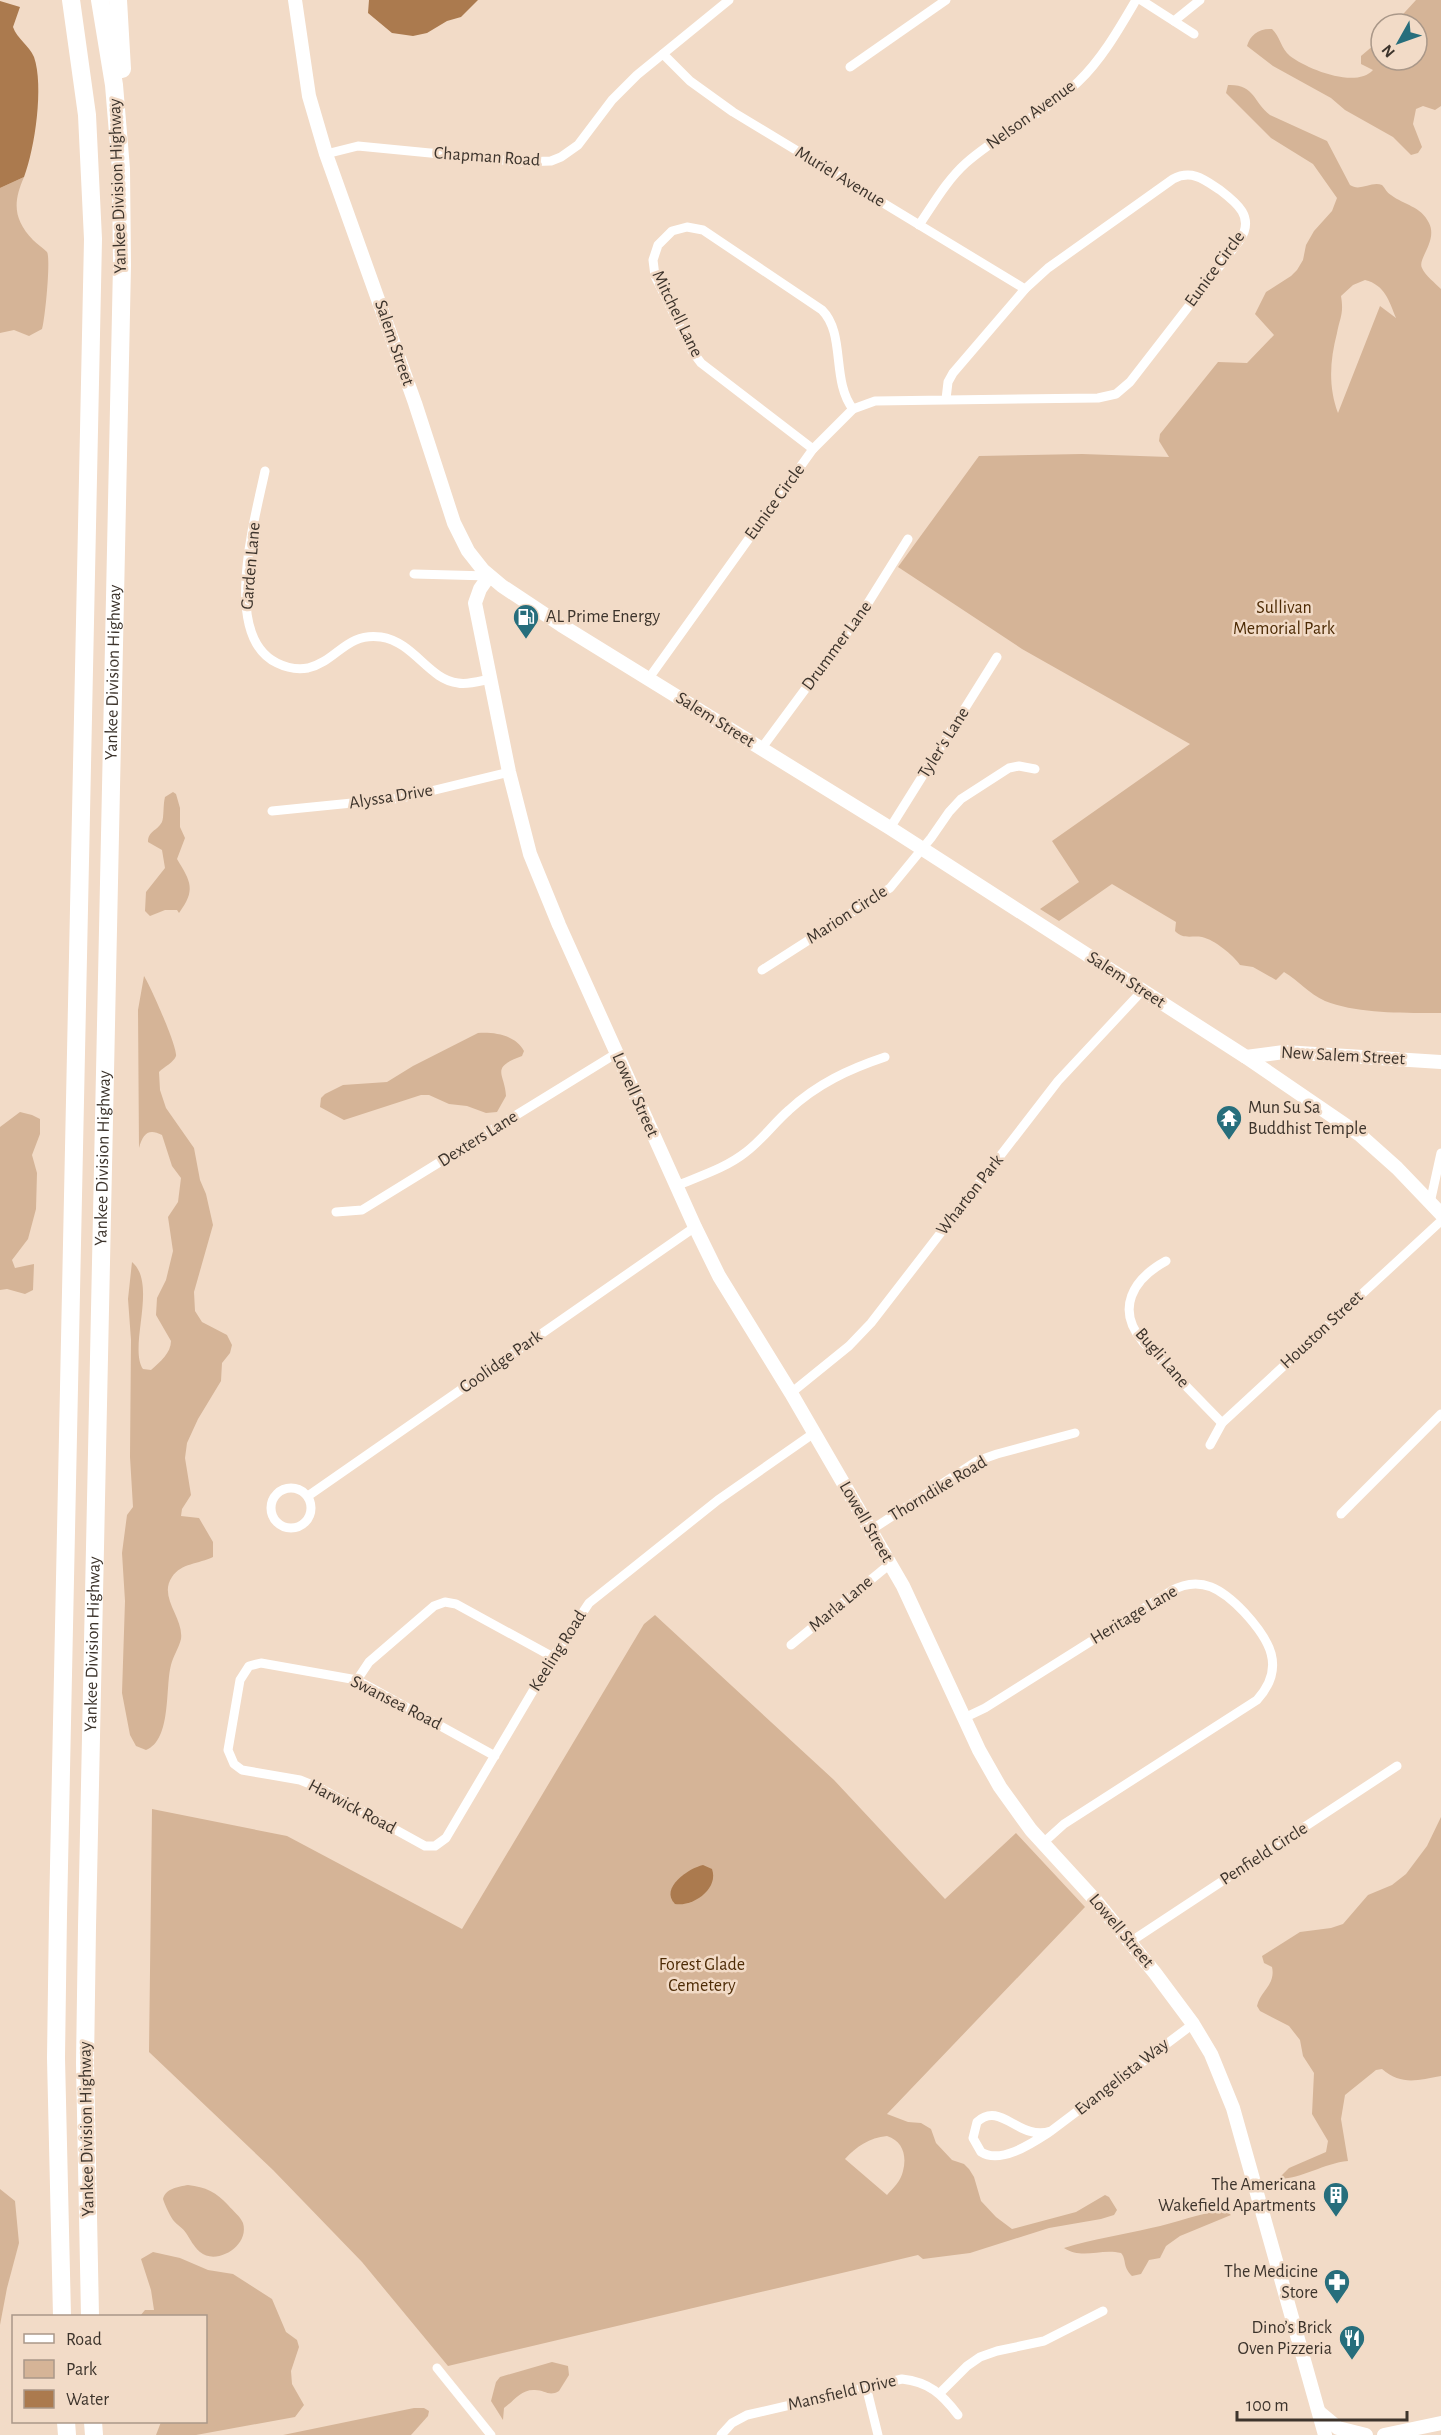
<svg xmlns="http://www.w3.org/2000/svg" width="1441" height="2435" font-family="'Alegreya Sans',sans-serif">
<rect width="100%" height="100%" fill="#f2dbc7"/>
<!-- green -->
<g fill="#d5b497" fill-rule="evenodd">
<path d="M 1416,0 L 1441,0 L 1441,106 L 1435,110 L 1423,106 L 1416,109 L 1413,124 L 1422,147 L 1418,153 L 1411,155 L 1393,137 L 1345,110 L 1331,98 L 1273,66 L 1247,46 C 1250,35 1259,28 1272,29 C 1280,36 1281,49 1290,56 C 1307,69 1356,89 1373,70 L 1361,64 L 1361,56 L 1381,39 L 1381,60 L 1417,60 L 1417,24 L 1394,24 Z"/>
<path d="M 1228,85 C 1255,84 1253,102 1270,115 L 1327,141 L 1350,185 C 1360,192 1371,181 1382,185 C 1385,188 1387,193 1391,195 C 1404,205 1421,206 1429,223 C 1438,241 1417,259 1422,268 C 1425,275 1435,283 1441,289 L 1441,1013 C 1406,1013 1358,1014 1325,1001 C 1309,994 1299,981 1284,972 L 1276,980 L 1253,967 L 1240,965 C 1233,955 1215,940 1202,937 C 1192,935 1184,940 1175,931 L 1176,922 L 1112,884 L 1059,921 L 1040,909 L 1079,882 L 1052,841 L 1190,744 L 1022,649 L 898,567 L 979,456 L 1082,454 L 1169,457 L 1159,441 L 1160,434 L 1218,362 L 1247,363 L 1274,335 L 1255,314 L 1266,292 L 1291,276 L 1297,270 L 1303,260 L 1306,245 L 1314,231 L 1332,211 L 1337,198 L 1313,164 L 1271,138 L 1226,93 ZM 1365,280 C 1385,285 1389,301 1396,318 L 1380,306 L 1338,413 C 1328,386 1330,360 1337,333 C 1340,317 1344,314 1341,296 L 1353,285 Z"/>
<path d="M 24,177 C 13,202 13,219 33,240 C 37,244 43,248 47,252 C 51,258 45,320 42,329 L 29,336 L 14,330 L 0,333 L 0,188 Z"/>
<path d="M 173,792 L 176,794 L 180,808 L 180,827 L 185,838 L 177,859 C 191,882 196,890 179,913 L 177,910 L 165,910 L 150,916 L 145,911 L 146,892 L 165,868 L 162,850 L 148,842 C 148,831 157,831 162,822 C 164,818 163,804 165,797 Z"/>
<path d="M 144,976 C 150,985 178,1048 176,1056 C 174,1062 164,1067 159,1072 L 160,1090 L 166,1108 L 194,1148 L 200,1180 L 206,1194 L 213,1225 L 194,1292 L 195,1311 L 202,1322 L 227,1335 L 232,1345 L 230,1353 L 222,1363 L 221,1381 L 198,1419 L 187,1443 L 185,1458 L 191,1495 L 182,1509 L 181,1516 L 199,1518 L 213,1542 L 213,1557 C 199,1564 181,1563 172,1577 C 158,1597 184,1618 181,1639 C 179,1648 173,1656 171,1665 C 165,1687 172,1740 146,1750 L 136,1746 L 130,1735 L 122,1693 L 125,1601 L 122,1553 L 127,1515 L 133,1507 L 130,1457 L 131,1340 L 128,1299 L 132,1262 C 158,1284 128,1347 143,1369 L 151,1370 C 160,1362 171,1353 171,1341 L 156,1315 L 157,1298 L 166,1280 L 173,1251 L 168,1217 L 178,1202 L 181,1178 L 172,1166 L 162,1135 C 148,1128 143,1134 139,1148 L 138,1010 Z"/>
<path d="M 478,1033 C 495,1032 515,1035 524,1051 L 522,1056 C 489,1068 505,1073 506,1096 L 497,1112 L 486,1113 L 467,1106 L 449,1104 L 429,1095 L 421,1095 L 344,1120 L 320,1107 L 321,1098 L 325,1094 L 343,1085 L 387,1082 L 413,1066 Z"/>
<polygon points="20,1112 32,1115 40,1119 40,1134 32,1155 37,1173 36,1209 28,1239 12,1260 15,1268 34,1264 33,1290 25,1294 7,1289 0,1290 0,1127"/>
<path d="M 655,1615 L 834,1780 L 945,1899 L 1016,1833 L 1085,1907 L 887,2114 L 908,2122 L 921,2123 L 931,2129 L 936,2143 L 952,2160 L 964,2164 L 969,2169 L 974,2177 L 981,2201 L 996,2217 L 1012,2229 L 1076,2212 L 1105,2195 L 1109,2197 L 1117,2210 L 1114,2215 L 1101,2219 L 1049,2228 L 970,2253 L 923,2259 L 918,2255 L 448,2366 L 362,2262 L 273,2170 L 149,2052 L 152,1809 L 287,1836 L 462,1929 L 644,1624 ZM 887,2136 C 903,2141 907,2156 903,2171 C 901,2181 893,2188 887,2195 L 845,2159 C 857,2146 869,2138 887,2136 Z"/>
<path d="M 1441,1817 L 1441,2076 C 1418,2080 1402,2086 1382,2069 L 1376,2070 L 1345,2095 L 1341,2119 L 1348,2161 C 1324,2163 1302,2179 1278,2179 L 1289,2168 L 1326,2152 L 1328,2141 L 1312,2114 L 1314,2073 L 1303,2056 L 1300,2040 L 1289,2026 L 1260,2011 L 1257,2006 C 1260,1991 1276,1985 1272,1967 L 1264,1963 L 1262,1956 L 1300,1932 L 1331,1928 L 1343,1924 L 1368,1895 L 1392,1885 L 1406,1874 L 1427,1846 Z"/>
<path d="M 188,2185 C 206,2187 216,2192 228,2205 C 233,2211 240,2216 243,2223 C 250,2246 216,2266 200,2252 C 194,2247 190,2239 186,2233 C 183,2228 177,2225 173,2220 C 169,2214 165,2205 163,2199 C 166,2188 178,2187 188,2185 Z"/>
<polygon points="0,2189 15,2201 19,2243 7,2288 0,2325"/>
<path d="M 1225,2210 L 1231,2215 L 1180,2236 L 1166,2246 L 1160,2258 L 1149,2260 L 1141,2274 L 1132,2276 C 1122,2266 1127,2260 1121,2253 C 1100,2248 1083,2260 1064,2248 C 1093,2239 1122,2235 1151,2228 C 1176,2223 1199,2213 1225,2210 Z"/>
<polygon points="153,2252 180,2258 208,2270 233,2274 272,2299 286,2332 297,2340 299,2347 291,2371 292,2384 304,2405 295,2417 196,2435 156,2435 161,2422 206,2422 206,2316 140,2316 145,2310 154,2310 151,2290 141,2259"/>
<path d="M 552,2362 L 568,2366 L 569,2375 L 559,2391 C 549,2397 545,2390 535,2390 C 521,2389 514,2401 504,2408 L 503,2420 L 491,2401 L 496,2382 L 500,2377 Z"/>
<polygon points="414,2408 424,2408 429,2411 428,2416 411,2435 283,2435"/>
</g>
<!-- water -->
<g fill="#ab7a4e">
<polygon points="369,0 478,0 461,17 447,21 427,33 413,36 392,33 368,13"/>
<path d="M 0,1 L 20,7 L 13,27 C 17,39 29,45 34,57 C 44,86 35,148 24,177 L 0,188 Z"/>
<path d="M 703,1865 L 712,1869 C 719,1889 693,1907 675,1904 C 659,1888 689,1868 703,1865 Z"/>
</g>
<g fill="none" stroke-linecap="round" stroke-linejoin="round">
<!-- street -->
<g stroke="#fff" stroke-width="9">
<polyline points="1141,0 1194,34"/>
<polyline points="1174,21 1200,0"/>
<polyline points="663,54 690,81 733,112 1025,289"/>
<polyline points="850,67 946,0"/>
<polyline points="326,154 358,146 522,162 551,161 561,157 578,145 612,100 637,75 729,0"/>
<path d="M 919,225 C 934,203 947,180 966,163 C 1001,132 1044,114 1078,82 C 1102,59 1119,29 1136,0"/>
<path d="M 813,449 L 701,363 L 692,351 L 655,276 L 653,260 L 658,245 L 672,231 L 687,227 L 703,230 L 822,310 C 846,334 831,381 853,409"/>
<path d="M 265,471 C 255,519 221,636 277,663 C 287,668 296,670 308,668 C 337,661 346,632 381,637 C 414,642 429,680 458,683 C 468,685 480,681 490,679"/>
<polyline points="414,574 489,576"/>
<path d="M 649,678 L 813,449 L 853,409 L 875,401 L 1098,398 L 1116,394 L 1130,382 L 1240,240 C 1255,217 1237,203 1220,190 C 1205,180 1192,169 1173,179 L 1048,268 L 1025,289 L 953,373 L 948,382 L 946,399"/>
<polyline points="761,749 863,611 908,539"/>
<polyline points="272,811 402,798 509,772"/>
<polyline points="890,828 997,657"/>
<polyline points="762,970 890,888 931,838 949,812 961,799 1009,768 1019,766 1035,769"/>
<path d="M 676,1186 C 700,1176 726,1168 746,1152 C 762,1140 774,1123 789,1110 C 817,1084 849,1069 885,1057"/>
<polyline points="1430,1203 1441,1153"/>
<polyline points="336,1212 362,1210 617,1053"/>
<path d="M 1166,1261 C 1133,1279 1115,1309 1143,1342 L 1222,1423"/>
<polyline points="791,1393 849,1346 871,1323 1058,1081 1142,991"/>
<polyline points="1210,1445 1222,1423 1441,1221"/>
<circle cx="291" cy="1508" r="20"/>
<polyline points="308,1496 695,1227"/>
<polyline points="1341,1514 1441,1414"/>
<polyline points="871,1530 977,1461 997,1454 1075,1433"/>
<polyline points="791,1645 890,1564"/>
<polyline points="357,1680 369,1662 434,1606 445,1602 456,1604 553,1657"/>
<path d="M 964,1718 L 985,1708 L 1171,1591 C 1201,1574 1223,1590 1244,1612 C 1269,1639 1287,1667 1257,1700 L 1064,1824 L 1043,1843"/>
<polyline points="495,1756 357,1680 261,1663 249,1666 240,1680 228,1750 234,1764 242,1770 300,1780 320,1788 425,1846 435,1846 446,1838 553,1657 589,1603 718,1500 814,1433"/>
<polyline points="1130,1942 1397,1766"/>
<path d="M 1051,2131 C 1034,2142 1001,2165 981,2152 L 973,2138 L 977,2122 C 1001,2100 1019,2142 1051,2131 L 1193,2024"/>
<polyline points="437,2368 491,2435"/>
<polyline points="866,2386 878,2435"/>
<polyline points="940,2393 967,2366 980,2357 997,2351 1044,2341 1103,2311"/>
<path d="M 721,2435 L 732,2423 L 747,2415 L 902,2379 C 929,2382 942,2394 958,2415"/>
</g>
<!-- secondary -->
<g stroke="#fff" stroke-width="14">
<polyline points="295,0 309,96 326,154 415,403 454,523 468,551 483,570 502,586 561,625 890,828 1246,1057 1360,1135 1397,1168 1441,1214"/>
<polyline points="489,576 480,589 475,603 509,772 530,854 559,925 695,1227 719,1276 791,1393 903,1586 979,1750 1000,1787 1031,1830 1096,1901 1155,1973 1193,2024 1211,2054 1233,2108 1325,2435"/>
<polyline points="1246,1057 1284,1052 1441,1062"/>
<polyline points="1320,2413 1338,2428 1366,2435"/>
<polyline points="1384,2435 1441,2423"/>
</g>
<!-- highway -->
<g stroke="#fff" stroke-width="18">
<polyline points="118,0 122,69"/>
<polyline points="62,2316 56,2058 58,1914 93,239 87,115 71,0"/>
<path id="s1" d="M 90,2316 L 85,2063 L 87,1927 L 122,265 L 121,169 L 114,85 L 100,0"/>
<polyline points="66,2422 67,2435"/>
<polyline points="93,2422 94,2435"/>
</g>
</g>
<!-- icons -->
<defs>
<g id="fuel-pin" transform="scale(1.35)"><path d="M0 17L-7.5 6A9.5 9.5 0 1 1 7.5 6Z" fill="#276e7c" stroke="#f2dbc7"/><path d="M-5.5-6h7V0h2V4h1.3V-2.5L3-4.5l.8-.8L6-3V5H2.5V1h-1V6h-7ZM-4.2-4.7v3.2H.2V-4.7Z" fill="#fff"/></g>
<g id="temple-pin" transform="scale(1.35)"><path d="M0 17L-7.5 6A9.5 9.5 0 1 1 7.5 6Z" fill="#276e7c" stroke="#f2dbc7"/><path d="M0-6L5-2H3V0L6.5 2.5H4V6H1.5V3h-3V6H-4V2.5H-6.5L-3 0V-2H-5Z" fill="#fff"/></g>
<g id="building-pin" transform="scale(1.35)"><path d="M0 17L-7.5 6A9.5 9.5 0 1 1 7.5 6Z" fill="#276e7c" stroke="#f2dbc7"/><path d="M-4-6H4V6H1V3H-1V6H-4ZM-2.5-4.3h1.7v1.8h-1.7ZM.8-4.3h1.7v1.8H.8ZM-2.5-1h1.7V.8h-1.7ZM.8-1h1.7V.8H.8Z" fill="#fff"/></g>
<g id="pharmacy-pin" transform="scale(1.35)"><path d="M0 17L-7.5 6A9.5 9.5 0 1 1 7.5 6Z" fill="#276e7c" stroke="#f2dbc7"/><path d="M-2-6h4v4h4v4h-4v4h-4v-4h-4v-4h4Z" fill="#fff"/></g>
<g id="restaurant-pin" transform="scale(1.35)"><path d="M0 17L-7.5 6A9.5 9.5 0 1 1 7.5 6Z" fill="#276e7c" stroke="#f2dbc7"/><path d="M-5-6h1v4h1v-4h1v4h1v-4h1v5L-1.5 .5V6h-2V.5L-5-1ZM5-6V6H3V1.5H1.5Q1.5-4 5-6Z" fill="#fff"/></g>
</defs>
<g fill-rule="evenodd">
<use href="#fuel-pin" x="526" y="617"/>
<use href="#temple-pin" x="1229" y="1118"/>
<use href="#building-pin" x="1336" y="2195"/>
<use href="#pharmacy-pin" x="1337" y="2282"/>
<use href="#restaurant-pin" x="1352" y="2338"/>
</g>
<g text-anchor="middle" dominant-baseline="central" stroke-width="5" stroke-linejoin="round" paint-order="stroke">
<!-- street labels -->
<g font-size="18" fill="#3d342c" stroke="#f2dbc7">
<text transform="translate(1031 115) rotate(-36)">Nelson Avenue</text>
<text transform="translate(487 157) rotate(4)">Chapman Road</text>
<text transform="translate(840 177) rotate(31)">Muriel Avenue</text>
<text transform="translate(118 186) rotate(-92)">Yankee Division Highway</text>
<text transform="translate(1215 269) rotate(-54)">Eunice Circle</text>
<text transform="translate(677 314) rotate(64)">Mitchell Lane</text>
<text transform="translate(394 343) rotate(71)">Salem Street</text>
<text transform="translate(775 502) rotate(-54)">Eunice Circle</text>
<text transform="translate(251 566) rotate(-85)">Garden Lane</text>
<text transform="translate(837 646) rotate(-54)">Drummer Lane</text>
<text stroke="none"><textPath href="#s1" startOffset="1644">Yankee Division Highway</textPath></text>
<text transform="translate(715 720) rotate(32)">Salem Street</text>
<text transform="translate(944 743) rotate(-58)">Tyler's Lane</text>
<text transform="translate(391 797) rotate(-9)">Alyssa Drive</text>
<text transform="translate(847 915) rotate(-33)">Marion Circle</text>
<text transform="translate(1126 980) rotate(33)">Salem Street</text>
<text transform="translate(1343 1056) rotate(3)">New Salem Street</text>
<text transform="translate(635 1095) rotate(66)">Lowell Street</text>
<text transform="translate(478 1139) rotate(-32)">Dexters Lane</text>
<text stroke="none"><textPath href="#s1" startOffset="1158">Yankee Division Highway</textPath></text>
<text transform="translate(970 1195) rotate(-52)">Wharton Park</text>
<text transform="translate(1322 1330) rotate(-43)">Houston Street</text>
<text transform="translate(1162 1358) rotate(49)">Bugli Lane</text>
<text transform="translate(501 1362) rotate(-35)">Coolidge Park</text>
<text transform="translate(938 1489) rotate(-31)">Thorndike Road</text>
<text transform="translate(866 1522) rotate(60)">Lowell Street</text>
<text transform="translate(841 1604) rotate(-40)">Marla Lane</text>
<text transform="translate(1134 1615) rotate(-31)">Heritage Lane</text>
<text stroke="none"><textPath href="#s1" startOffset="672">Yankee Division Highway</textPath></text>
<text transform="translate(558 1651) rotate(-58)">Keeling Road</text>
<text transform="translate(396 1703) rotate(27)">Swansea Road</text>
<text transform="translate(352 1807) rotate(28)">Harwick Road</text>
<text transform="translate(1264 1854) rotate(-33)">Penfield Circle</text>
<text transform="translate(1121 1931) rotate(50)">Lowell Street</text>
<text transform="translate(1122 2077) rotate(-38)">Evangelista Way</text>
<text transform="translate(87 2129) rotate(-91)">Yankee Division Highway</text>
<text transform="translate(842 2393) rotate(-13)">Mansfield Drive</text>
</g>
<!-- park labels -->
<g font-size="18" fill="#4d2b05" stroke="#f2dbc7">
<text x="1284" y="608">Sullivan<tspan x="1284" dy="21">Memorial Park</tspan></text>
<text x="702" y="1965">Forest Glade<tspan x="702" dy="21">Cemetery</tspan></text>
</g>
<!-- poi labels -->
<g font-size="18" fill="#3d342c" stroke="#f2dbc7" text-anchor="end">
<text x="546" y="617" text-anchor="start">AL Prime Energy</text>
<text x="1248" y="1108" text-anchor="start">Mun Su Sa<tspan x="1248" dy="21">Buddhist Temple</tspan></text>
<text x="1316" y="2185">The Americana<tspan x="1316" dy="21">Wakefield Apartments</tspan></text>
<text x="1318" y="2272">The Medicine<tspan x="1318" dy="21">Store</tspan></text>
<text x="1332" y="2328">Dino’s Brick<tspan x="1332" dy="21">Oven Pizzeria</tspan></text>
</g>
</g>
<!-- legend -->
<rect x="12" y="2315" width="195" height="108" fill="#f2dbc7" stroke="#aa9889" stroke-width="1.5"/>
<rect x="24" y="2334" width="30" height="9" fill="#ffffff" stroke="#aa9889" stroke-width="1.5"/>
<text x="66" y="2345" font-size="18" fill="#3d342c">Road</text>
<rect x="24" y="2360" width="30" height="18" fill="#d5b497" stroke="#aa9889" stroke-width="1.5"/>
<text x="66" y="2375" font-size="18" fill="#3d342c">Park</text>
<rect x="24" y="2390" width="30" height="18" fill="#ab7a4e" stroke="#aa9889" stroke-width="1.5"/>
<text x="66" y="2405" font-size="18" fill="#3d342c">Water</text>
<!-- north arrow -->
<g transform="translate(1399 42) rotate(230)"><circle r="28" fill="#f2dbc7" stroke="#aa9889" stroke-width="1.5"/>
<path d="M0-4.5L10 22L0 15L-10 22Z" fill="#276e7c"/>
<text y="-9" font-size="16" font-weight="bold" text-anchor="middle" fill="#3d342c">N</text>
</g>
<!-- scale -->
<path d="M1237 2411v9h170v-9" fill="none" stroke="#3d342c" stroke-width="3"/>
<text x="1246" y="2411" font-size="18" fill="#3d342c" stroke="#f2dbc7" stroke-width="4.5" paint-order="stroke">100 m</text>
</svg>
